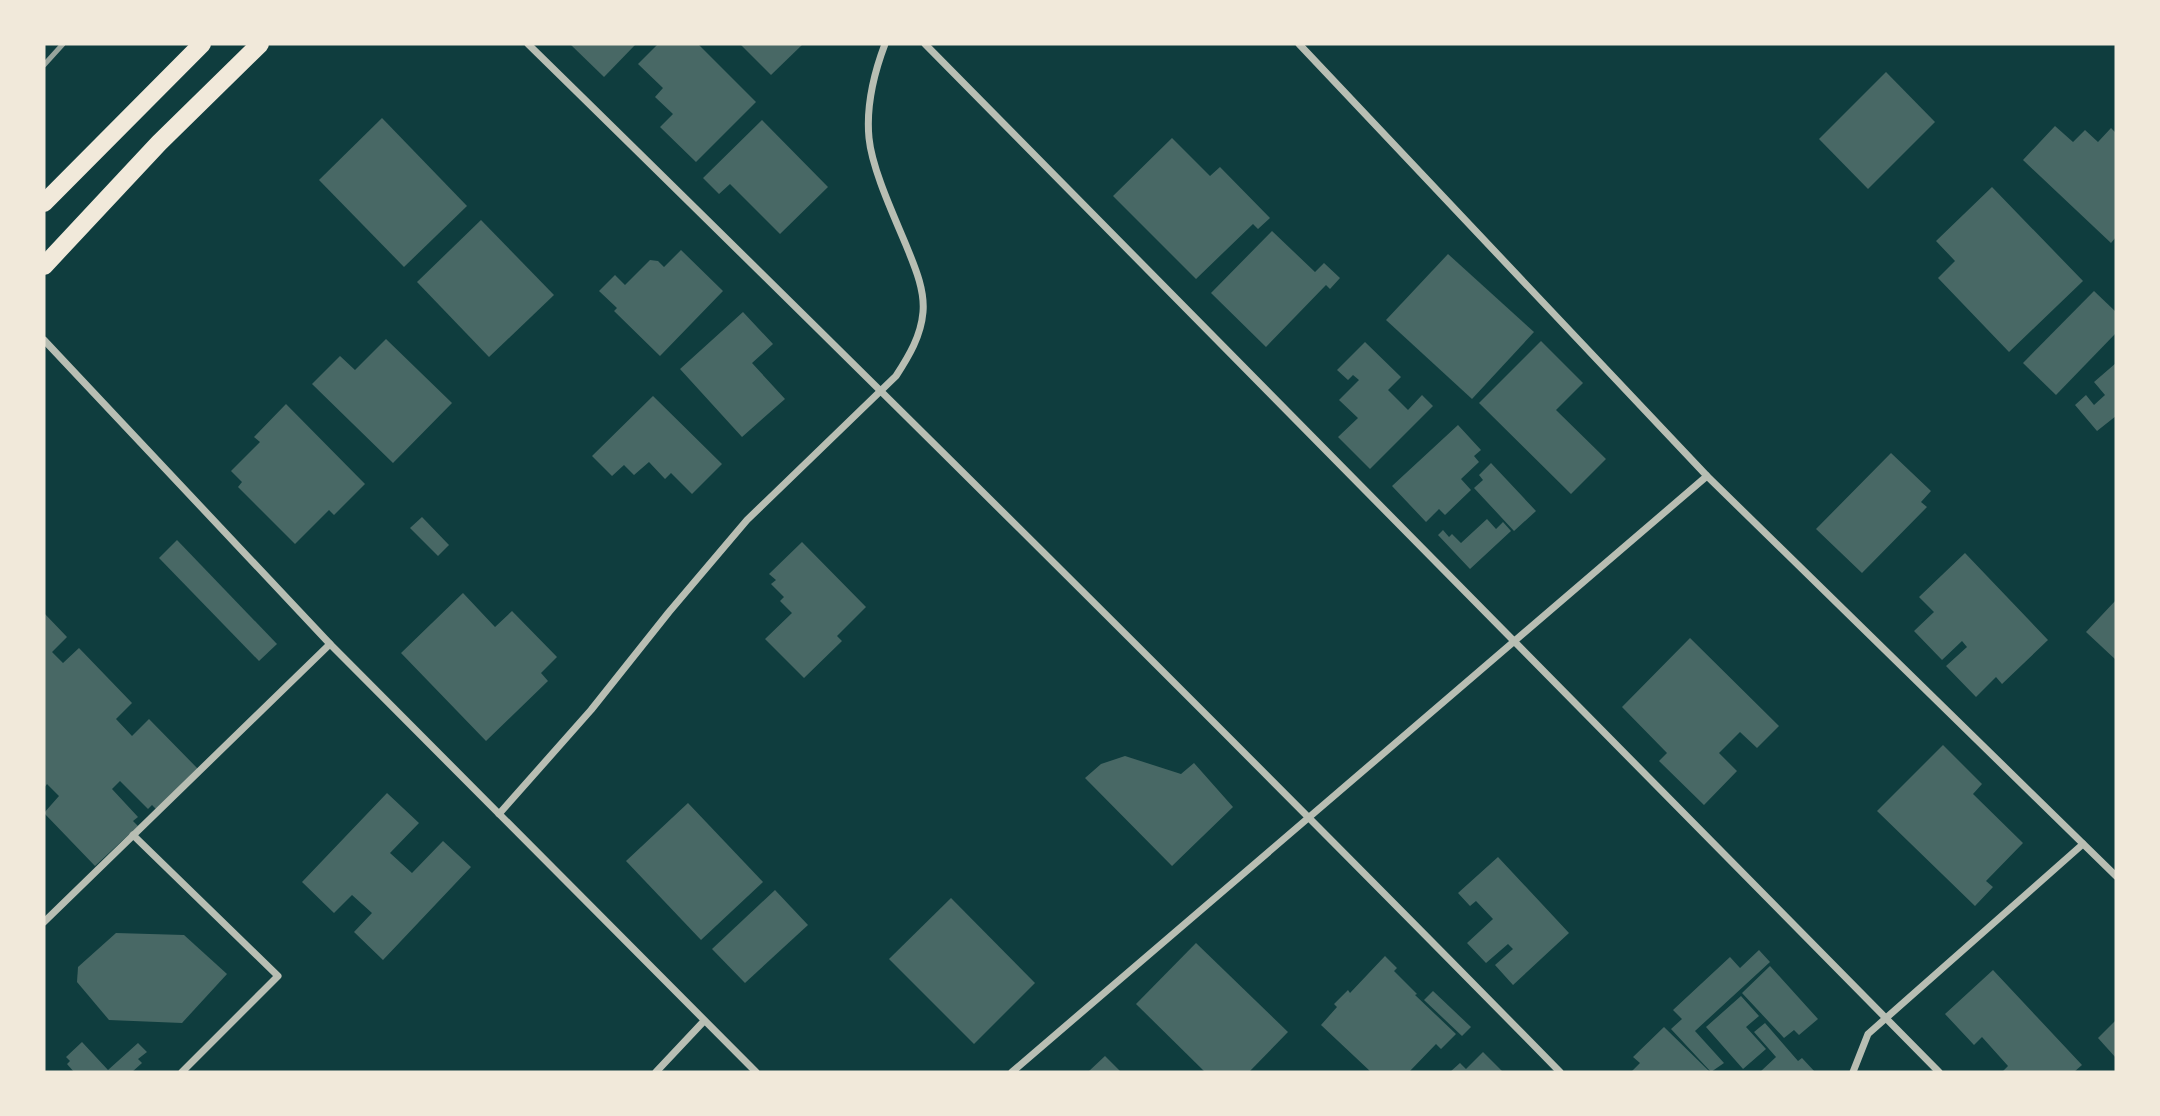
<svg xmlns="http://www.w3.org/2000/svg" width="2160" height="1116" font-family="'PT Sans',sans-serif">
<rect width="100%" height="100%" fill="#0f3d3e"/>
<!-- building -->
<g fill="#486865">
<polygon points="570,44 636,44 604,77"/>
<polygon points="658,44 698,44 756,102 696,162 660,127 673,114 655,97 663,88 638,64"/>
<polygon points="740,44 803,44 771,75"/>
<polygon points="1886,72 1935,122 1868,189 1819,139"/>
<polygon points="382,118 467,206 404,267 319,180"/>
<polygon points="762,120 828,187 780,234 730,184 719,194 703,178"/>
<polygon points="2055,126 2073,142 2085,130 2098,142 2111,128 2116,133 2116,237 2111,243 2023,160"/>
<polygon points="1172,138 1210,176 1220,167 1270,218 1258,229 1253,224 1196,279 1113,196"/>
<polygon points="1992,187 2083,281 2009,352 1938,278 1955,261 1936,241"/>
<polygon points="481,220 554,295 489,357 417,282"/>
<polygon points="1272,231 1315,272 1324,263 1340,278 1330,289 1326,285 1266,347 1211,293"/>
<polygon points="681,250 723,291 660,356 614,311 617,308 599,291 615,275 625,285 650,260 658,261 664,267"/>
<polygon points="1448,254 1534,332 1472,399 1386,320"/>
<polygon points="2094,291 2116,312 2116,333 2056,395 2023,363"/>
<polygon points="743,312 773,344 752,363 785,399 742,437 680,369"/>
<polygon points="386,339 452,403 393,463 312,384 340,356 355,370"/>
<polygon points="1541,341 1583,383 1556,410 1606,459 1571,494 1479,403"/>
<polygon points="1365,342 1401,377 1388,390 1408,410 1422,395 1433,406 1370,469 1338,437 1358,418 1339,400 1359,380 1353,375 1348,380 1337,370"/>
<polygon points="2116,363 2116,416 2097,431 2075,405 2086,395 2094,405 2105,395 2094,382"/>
<polygon points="653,396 722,464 692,494 671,473 665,479 649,462 634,475 624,465 612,476 592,456"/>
<polygon points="286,404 365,484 334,515 329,510 295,544 238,487 242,482 231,471 260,442 254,437"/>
<polygon points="1458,425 1481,450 1474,456 1479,462 1461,479 1471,490 1445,515 1439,509 1426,522 1392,486"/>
<polygon points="1891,453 1931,491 1921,502 1927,507 1862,573 1816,529"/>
<polygon points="1491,463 1536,511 1514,531 1474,488 1483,480 1479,475"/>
<polygon points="422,517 449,545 438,556 410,528"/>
<polygon points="1487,519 1496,529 1503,522 1511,531 1470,569 1438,535 1443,530 1449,537 1452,534 1461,543"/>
<polygon points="177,540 277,644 259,661 159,558"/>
<polygon points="802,542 866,607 837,636 842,641 804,678 765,639 792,613 780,601 784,597 771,584 776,580 769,574"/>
<polygon points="1965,553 2048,640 2002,684 1996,677 1976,697 1946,666 1967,647 1962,641 1942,660 1914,631 1934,612 1919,597"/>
<polygon points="463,593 495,627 512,611 557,657 541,673 548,681 486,741 401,653"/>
<polygon points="2116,600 2116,660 2086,632"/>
<polygon points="44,613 67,637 52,652 63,663 79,648 132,703 116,719 132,736 149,719 199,770 157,810 152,805 148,809 120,781 112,789 138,817 133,821 138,826 95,866 44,813 59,796 47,784 44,788"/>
<polygon points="1690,638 1779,726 1757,748 1740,732 1719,753 1737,771 1704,805 1659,761 1667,753 1622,707"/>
<polygon points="1943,745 1982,784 1973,794 2023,843 1986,881 1993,887 1975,906 1877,811"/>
<polygon points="1125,756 1181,774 1194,763 1233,807 1172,866 1085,778 1101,764"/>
<polygon points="387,793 419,823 390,853 412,873 443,841 471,867 383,960 354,932 372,913 352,895 334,913 302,882"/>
<polygon points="688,803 763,882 701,940 626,861"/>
<polygon points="1498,857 1569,933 1513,985 1495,965 1513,949 1508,944 1486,963 1467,943 1493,919 1476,901 1470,906 1458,893"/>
<polygon points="775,890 808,925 745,983 712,949"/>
<polygon points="951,898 1035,983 974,1044 889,959"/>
<polygon points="116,933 184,935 227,974 182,1023 109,1020 77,982 78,967"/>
<polygon points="1196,943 1288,1032 1249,1072 1205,1072 1136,1004"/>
<polygon points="1759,950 1770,962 1695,1031 1724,1063 1711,1072 1671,1029 1682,1019 1673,1010 1730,957 1740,968"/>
<polygon points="1385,956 1397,968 1394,971 1417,994 1415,995 1456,1034 1441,1049 1436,1044 1409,1072 1371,1072 1321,1025 1337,1007 1334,1004 1348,990 1350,993"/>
<polygon points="1770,966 1818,1019 1799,1035 1794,1030 1784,1038 1742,993"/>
<polygon points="1993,970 2082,1065 2074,1072 2002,1072 2008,1066 1982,1037 1974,1045 1945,1014"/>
<polygon points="1433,991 1471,1027 1462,1036 1424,1000"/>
<polygon points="1741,996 1759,1016 1746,1027 1766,1049 1743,1069 1706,1027"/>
<polygon points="2116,1020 2116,1058 2098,1038"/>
<polygon points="1765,1023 1798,1061 1802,1058 1815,1072 1760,1072 1776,1057 1754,1032"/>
<polygon points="1664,1027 1710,1072 1631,1072 1640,1063 1633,1057"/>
<polygon points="82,1042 108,1070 138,1043 147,1052 138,1059 142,1063 132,1072 74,1072 67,1064 70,1061 66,1057"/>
<polygon points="1483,1052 1503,1072 1450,1072 1460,1063 1466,1069"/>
<polygon points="1105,1056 1121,1072 1088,1072"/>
</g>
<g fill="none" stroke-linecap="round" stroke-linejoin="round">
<!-- minor -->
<g stroke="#b8beb3" stroke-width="7">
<path d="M 528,44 C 875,384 1220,725 1560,1072"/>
<polyline points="925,44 1939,1072"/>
<polyline points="1299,44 1707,476 2116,876"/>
<polyline points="44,340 330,644 756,1072"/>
<path d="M 499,814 L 591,710 L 669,612 L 747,520 L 896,376 C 909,356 921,336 923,312 C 925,289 914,265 906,245 C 894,216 872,169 869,138 C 866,107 874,73 885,44"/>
<polyline points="133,835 278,976 182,1072"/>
<polyline points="44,922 330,644"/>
<polyline points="656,1072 704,1021"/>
<polyline points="1012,1072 1707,476"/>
<polyline points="1853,1072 1868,1034 2083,844"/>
</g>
<!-- primary -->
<g stroke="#f1e9da" stroke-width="18">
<polyline points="44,203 202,44"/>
<polyline points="44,266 159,143 260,44"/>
</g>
<!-- rail -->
<polyline stroke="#97a49c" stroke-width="5" points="44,65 63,44"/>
</g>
<!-- border -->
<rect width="2160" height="1116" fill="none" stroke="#f1e9da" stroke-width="91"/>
</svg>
